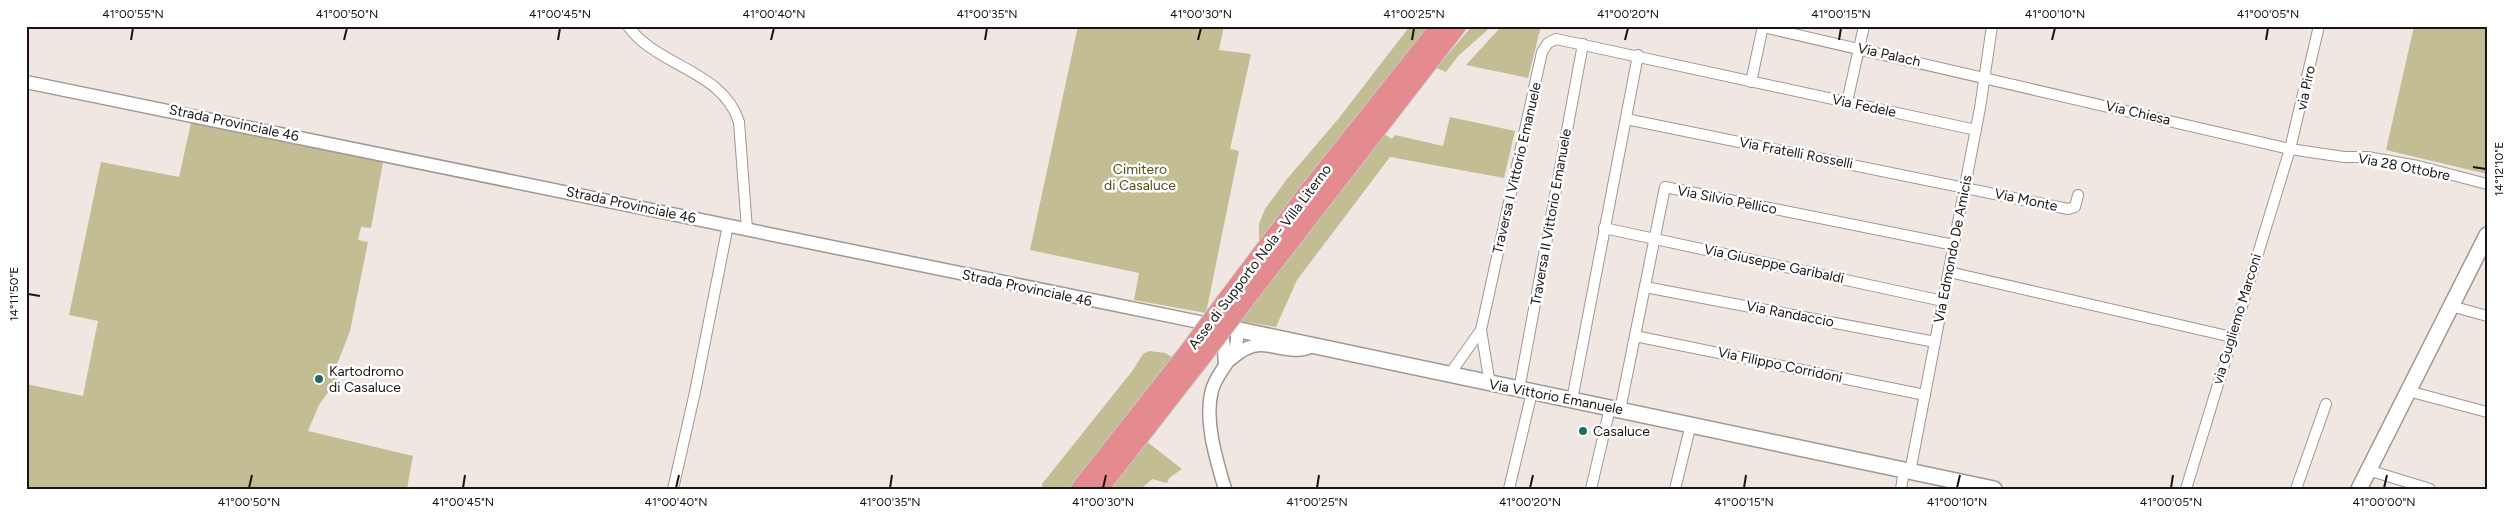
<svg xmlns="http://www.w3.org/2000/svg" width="2513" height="515" font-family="Figtree,sans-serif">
<rect width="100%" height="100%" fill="#f0e7e3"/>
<!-- green -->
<g fill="#c2bd93">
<polygon points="1078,26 1224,26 1219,50 1251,54 1230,149 1239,151 1206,313 1134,300 1139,273 1030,250"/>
<polygon points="1410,26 1431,26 1259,245 1259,224 1265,209 1287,179 1339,118"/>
<polygon points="1472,26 1492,26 1458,56 1446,72 1436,68"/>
<polygon points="1498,26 1541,26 1528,78 1466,65 1499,29"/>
<polygon points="2414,26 2487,26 2487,174 2386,150"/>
<polygon points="1450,117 1515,131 1504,178 1390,157 1297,280 1276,327 1241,321 1384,134 1392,139 1395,135 1443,146"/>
<polygon points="191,123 383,162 371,228 361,227 358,240 368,242 350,331 336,367 344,370 319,405 308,431 413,456 407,489 26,489 26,384 83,396 98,321 69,315 101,162 179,177"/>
<polygon points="1149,351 1165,353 1172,357 1071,489 1043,489 1042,484 1133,370 1143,354"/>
<polygon points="1146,441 1182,469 1169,478 1167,483 1152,479 1141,489 1108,489"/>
</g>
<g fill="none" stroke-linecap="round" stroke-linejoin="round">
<!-- minor casing -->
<g stroke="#9f9793" stroke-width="12">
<g id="minor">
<path d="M 628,26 C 657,67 723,70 739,122 L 747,229"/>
<polyline points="1763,27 2290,149 2344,157 2367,157 2418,166 2487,184"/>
<polyline points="1751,82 1763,26"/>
<polyline points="1847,102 1864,26"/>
<polyline points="1626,119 2068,209 2075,207 2078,195"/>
<polyline points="1604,228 1943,301"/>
<polyline points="1949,272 2232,337"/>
<polyline points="1645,287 1935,342"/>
<polyline points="2451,306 2487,316"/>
<polyline points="1635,336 1925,395"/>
<polyline points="1449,375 1481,330"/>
<polyline points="1490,384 1481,330 1542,52 1548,43 1556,39 1976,130"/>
<polyline points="1519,390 1583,44"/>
<polyline points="2408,391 2487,412"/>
<polyline points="1572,400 1638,55"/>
<polyline points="1620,410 1665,187 1954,245"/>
<polyline points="2368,470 2430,489"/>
<polyline points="1910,472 1980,108 1992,26"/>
<polyline points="673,489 695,392 728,225"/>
<polyline points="1509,489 1532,392"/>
<polyline points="1591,489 1610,408"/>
<polyline points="1675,489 1691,424"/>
<polyline points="1901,489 1904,470"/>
<polyline points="2186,489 2290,149 2319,26"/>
<polyline points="2296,489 2326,404"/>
</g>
</g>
<!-- tertiary casing -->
<g stroke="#9f9793" stroke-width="15">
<g id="tertiary">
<polyline points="26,82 1214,325"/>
<polyline points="1213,330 1223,339 1225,363"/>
<path d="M 1231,359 C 1239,352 1249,345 1260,345 C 1276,345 1296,355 1312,346"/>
<path d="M 1225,489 C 1216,459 1204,420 1212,390 C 1217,369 1245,350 1235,329"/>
</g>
</g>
<!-- secondary casing -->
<g stroke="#9f9793" stroke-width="18">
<g id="secondary">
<polyline points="1235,329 1994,489"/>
<polyline points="2359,489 2487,235"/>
</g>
</g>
<!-- trunk casing -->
<g stroke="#c8c7c7" stroke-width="20">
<g id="trunk">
<polyline points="1225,302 1311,188 1440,26"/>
<polyline points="1242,304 1457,26"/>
<polyline points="1080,489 1188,352"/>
<polyline points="1099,489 1201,358"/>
</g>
</g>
<!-- minor -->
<use href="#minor" stroke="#fff" stroke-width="10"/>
<!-- tertiary -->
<use href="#tertiary" stroke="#fff" stroke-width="12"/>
<!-- secondary -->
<use href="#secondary" stroke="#fff" stroke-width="15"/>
<!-- trunk -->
<use href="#trunk" stroke="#e48b90" stroke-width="18"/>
<!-- trunk-bridge casing -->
<g stroke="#c8c7c7" stroke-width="20" stroke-linecap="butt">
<g id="trunk-bridge">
<polyline points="1188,352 1225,302"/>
<polyline points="1201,358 1242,304"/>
</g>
</g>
<!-- trunk-bridge -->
<use href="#trunk-bridge" stroke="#e48b90" stroke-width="18"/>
</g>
<!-- ticks -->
<path fill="none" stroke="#181514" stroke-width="2" d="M 131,40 L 133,28M 344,40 L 347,28M 558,40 L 560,28M 771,40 L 774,28M 985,40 L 987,28M 1198,40 L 1201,28M 1412,40 L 1414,28M 1625,40 L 1628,28M 1839,40 L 1841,28M 2052,40 L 2055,28M 2266,40 L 2268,28M 2473,167 L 2486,169M 28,294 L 40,296M 249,488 L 252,475M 463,488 L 465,475M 676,488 L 679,475M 890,488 L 892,475M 1103,488 L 1106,475M 1317,488 L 1319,475M 1530,488 L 1533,475M 1744,488 L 1746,475M 1957,488 L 1960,475M 2171,488 L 2173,475M 2384,488 L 2387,475"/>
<!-- markers -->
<g fill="#216b65" stroke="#fff" stroke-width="2">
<circle cx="319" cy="379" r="5"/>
<circle cx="1583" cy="431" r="5"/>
</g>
<g text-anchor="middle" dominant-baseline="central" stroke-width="5" stroke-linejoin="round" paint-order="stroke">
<!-- street labels -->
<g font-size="14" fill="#181514" stroke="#fff">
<text transform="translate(1889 55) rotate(13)">Via Palach</text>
<text transform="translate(2306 88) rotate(-78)">via Piro</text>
<text transform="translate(1864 106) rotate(12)">Via Fedele</text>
<text transform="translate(2138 113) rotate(13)">Via Chiesa</text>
<text transform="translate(234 123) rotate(12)">Strada Provinciale 46</text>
<text transform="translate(1796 153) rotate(11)">Via Fratelli Rosselli</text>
<text transform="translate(2404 167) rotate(11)">Via 28 Ottobre</text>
<text transform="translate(1517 168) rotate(-77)">Traversa I Vittorio Emanuele</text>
<text transform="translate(1727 200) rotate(11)">Via Silvio Pellico</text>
<text transform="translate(2026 200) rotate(12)">Via Monte</text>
<text transform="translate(631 205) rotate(12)">Strada Provinciale 46</text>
<text transform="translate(1551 217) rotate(-80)">Traversa II Vittorio Emanuele</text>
<text transform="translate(1953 249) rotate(-79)">Via Edmondo De Amicis</text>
<text transform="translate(1260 257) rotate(-53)">Asse di Supporto Nola - Villa Literno</text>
<text transform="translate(1774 264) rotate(12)">Via Giuseppe Garibaldi</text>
<text transform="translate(1027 288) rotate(12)">Strada Provinciale 46</text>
<text transform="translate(1790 314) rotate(11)">Via Randaccio</text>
<text transform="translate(2237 319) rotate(-73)">via Gugliemo Marconi</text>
<text transform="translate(1780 365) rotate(12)">Via Filippo Corridoni</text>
<text transform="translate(1556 397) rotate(11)">Via Vittorio Emanuele</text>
</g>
<!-- park labels -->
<g font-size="14" fill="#534c11" stroke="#fff">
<text x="1140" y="169">Cimitero<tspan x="1140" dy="16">di Casaluce</tspan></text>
</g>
<!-- poi labels -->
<g font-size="14" fill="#181514" stroke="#fff" text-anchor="start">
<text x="329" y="371">Kartodromo<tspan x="329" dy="16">di Casaluce</tspan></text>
<text x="1593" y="431">Casaluce</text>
</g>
</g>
<!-- border -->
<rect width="2513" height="515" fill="none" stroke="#ffffff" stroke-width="55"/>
<rect x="28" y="28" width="2458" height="460" fill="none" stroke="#181514" stroke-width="2"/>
<g font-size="12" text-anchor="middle" fill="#181514">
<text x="133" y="18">41°00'55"N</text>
<text x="347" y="18">41°00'50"N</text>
<text x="560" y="18">41°00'45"N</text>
<text x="774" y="18">41°00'40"N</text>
<text x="987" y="18">41°00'35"N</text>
<text x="1201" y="18">41°00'30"N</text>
<text x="1414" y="18">41°00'25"N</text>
<text x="1628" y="18">41°00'20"N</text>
<text x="1841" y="18">41°00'15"N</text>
<text x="2055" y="18">41°00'10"N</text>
<text x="2268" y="18">41°00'05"N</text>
<text transform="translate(2499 169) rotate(-90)" y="4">14°12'10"E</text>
<text transform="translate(14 294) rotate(-90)" y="4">14°11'50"E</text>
<text x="249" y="506">41°00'50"N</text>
<text x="463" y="506">41°00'45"N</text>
<text x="676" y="506">41°00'40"N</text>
<text x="890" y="506">41°00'35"N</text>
<text x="1103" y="506">41°00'30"N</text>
<text x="1317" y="506">41°00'25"N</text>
<text x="1530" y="506">41°00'20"N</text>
<text x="1744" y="506">41°00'15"N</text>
<text x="1957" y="506">41°00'10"N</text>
<text x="2171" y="506">41°00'05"N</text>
<text x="2384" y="506">41°00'00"N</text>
</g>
</svg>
